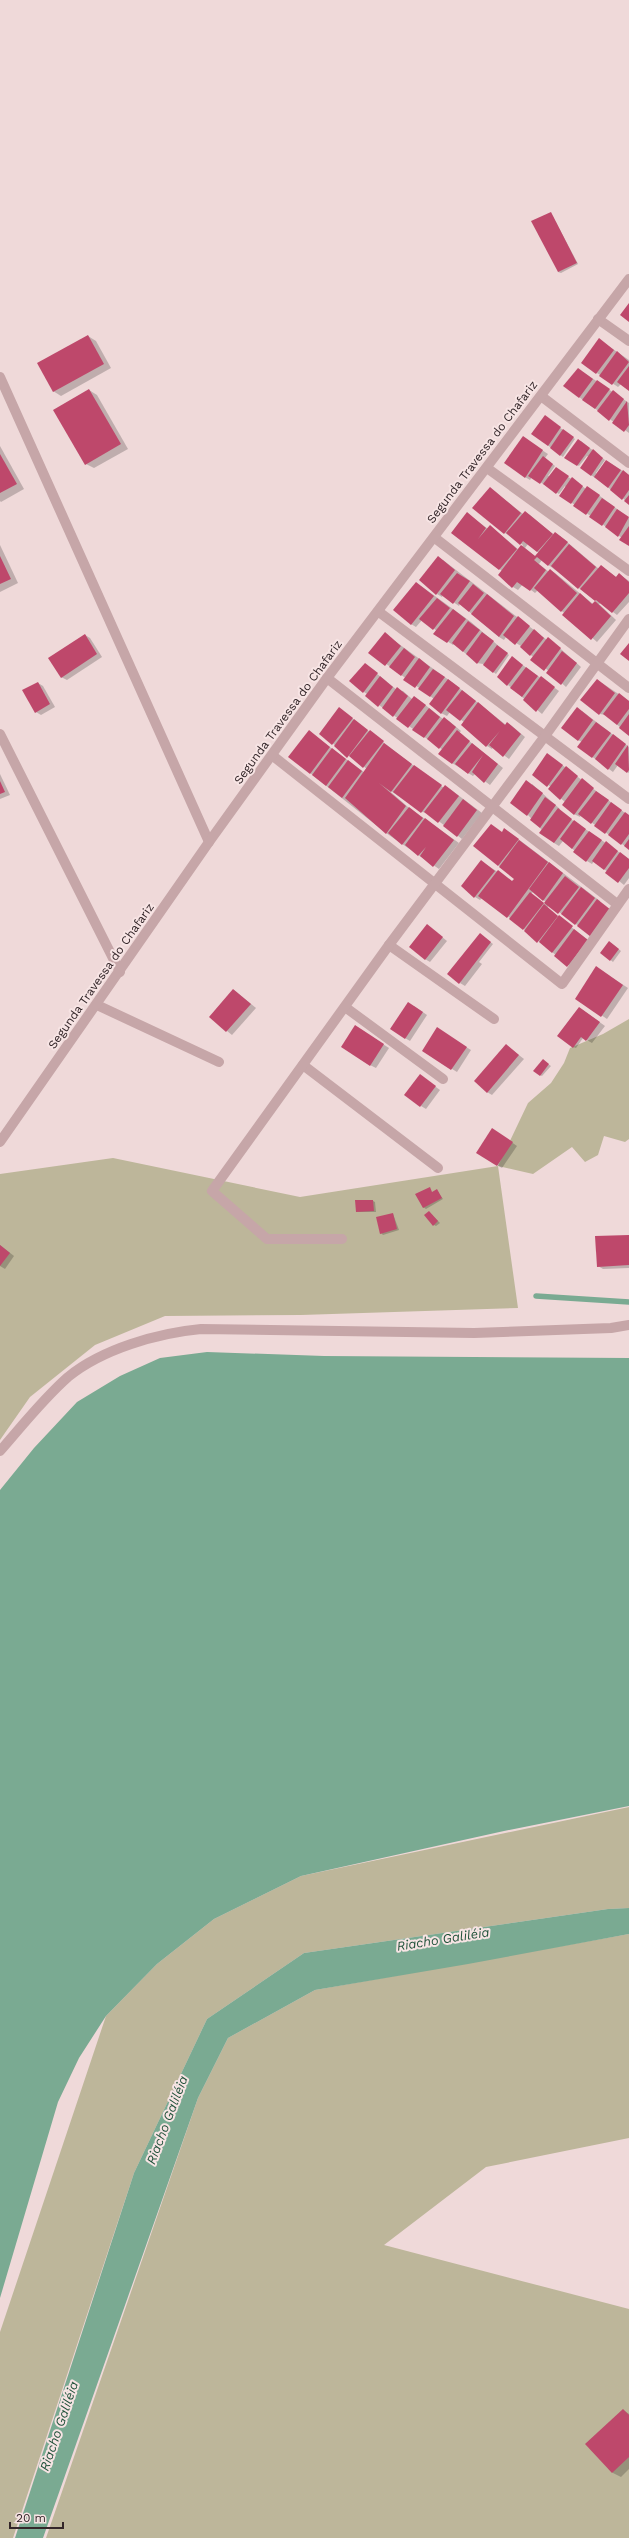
<svg xmlns="http://www.w3.org/2000/svg" width="629" height="2538" font-family="'Work Sans',sans-serif">
<rect width="100%" height="100%" fill="#efd9d9"/>
<!-- green -->
<g fill="#bdb69a">
<polygon points="629,1019 629,1139 625,1142 604,1136 598,1155 585,1162 572,1147 533,1174 498,1166 518,1308 301,1315 165,1316 95,1345 30,1397 0,1440 0,1174 113,1158 300,1197 498,1166 528,1103 551,1083 564,1063 570,1048 603,1034"/>
<polygon points="629,1807 629,1908 608,1909 304,1953 207,2019 134,2173 13,2538 0,2538 0,2332 106,2016 157,1964 214,1919 301,1876"/>
<polygon points="629,1934 629,2138 486,2167 384,2245 629,2309 629,2538 46,2538 198,2098 228,2038 315,1990"/>
</g>
<!-- water -->
<g fill="#7aaa92">
<polygon points="207,1352 324,1356 629,1358 629,1806 504,1831 301,1876 214,1919 157,1964 106,2016 79,2058 58,2102 0,2298 0,1490 34,1448 77,1402 120,1376 160,1358"/>
<polygon points="629,1908 629,1934 468,1964 315,1990 228,2038 198,2098 43,2538 15,2538 134,2173 207,2019 304,1953 608,1909"/>
</g>
<!-- shadow -->
<g fill="#0003" fill-rule="evenodd">
<polygon points="551,213 578,264 561,273 558,272"/>
<polygon points="88,336 96,341 111,368 61,396 53,391"/>
<polygon points="604,343 629,360 629,390 621,384 618,387 597,373"/>
<polygon points="583,372 629,403 629,433 579,397"/>
<polygon points="89,390 97,395 128,449 94,468 86,464"/>
<polygon points="550,420 575,439 563,457 533,434"/>
<polygon points="528,441 548,454 545,458 555,466 548,476 564,475 574,480 586,489 592,490 629,518 629,545 622,538 572,503 565,486 559,494 532,477 530,480 525,477"/>
<polygon points="581,441 605,460 596,473 597,474 607,461 629,475 629,503 591,475 589,457 587,456 579,466 566,458"/>
<polygon points="0,446 24,489 1,502 0,501"/>
<path d="M 495,492 L 523,514 L 525,512 L 530,515 L 554,535 L 560,536 L 599,569 L 601,566 L 616,577 L 619,574 L 629,581 L 629,602 L 617,615 L 601,603 L 599,604 L 616,620 L 597,642 L 538,590 L 535,593 L 523,584 L 518,590 L 513,587 L 499,575 L 502,571 L 452,533 L 472,517 L 488,529 L 495,530 L 519,550 L 523,545 L 505,533 ZM 528,544 L 539,553 L 536,557 L 525,548 ZM 542,560 L 596,601 L 593,604 L 555,573 L 550,570 L 549,572 L 539,564 Z"/>
<polygon points="0,545 18,583 0,592"/>
<polygon points="443,560 547,640 553,642 581,667 566,687 521,646 506,637 504,640 499,637 460,604 459,606 443,595 442,597 437,594"/>
<polygon points="421,586 471,622 509,655 496,674 483,664 477,663 454,644 453,645 435,633 437,631 422,620 416,627 411,624"/>
<polygon points="385,634 453,683 506,725 507,723 512,726 525,737 509,759 493,747 492,749 487,746 464,722 450,712 447,716 441,713 434,699 370,652"/>
<polygon points="85,635 90,638 102,657 67,680 61,677"/>
<polygon points="517,661 559,691 542,714 508,685"/>
<polygon points="365,664 397,690 403,691 412,699 419,700 443,719 449,721 461,731 459,733 503,768 490,785 475,774 473,776 452,763 443,750 366,696 367,694 364,692"/>
<polygon points="38,683 43,686 55,707 41,715 36,712"/>
<polygon points="602,683 629,701 629,735 606,715 600,714"/>
<polygon points="339,708 414,766 444,788 450,789 482,813 462,839 428,813 422,812 385,787 408,807 459,843 439,869 386,833 310,773 319,739 365,773 367,769 320,734"/>
<polygon points="582,711 629,747 629,773 618,765 613,772 579,747 582,742 578,740"/>
<polygon points="553,758 629,816 629,849 581,815 580,817 574,814 563,805 565,802 550,789 551,787 533,775"/>
<polygon points="0,774 10,795 0,799"/>
<polygon points="532,784 560,809 559,811 629,859 629,878 624,885 594,861 592,864 587,861 563,841 559,846 554,843 528,815"/>
<path d="M 505,829 L 600,901 L 580,927 L 549,905 L 547,908 L 593,944 L 573,969 L 510,918 L 482,898 L 480,900 L 475,897 L 462,886 L 481,861 L 513,882 L 515,879 L 498,865 ZM 533,892 L 546,902 L 545,904 L 531,894 Z"/>
<polygon points="432,929 447,941 430,962 425,959"/>
<polygon points="482,936 493,944 479,962 482,964 465,986 460,983"/>
<polygon points="611,943 621,951 613,962 601,952"/>
<polygon points="602,971 628,988 607,1019 576,998"/>
<polygon points="234,990 256,1008 232,1035 210,1017"/>
<polygon points="414,1006 427,1015 410,1041 405,1038"/>
<polygon points="580,1008 605,1026 592,1043 583,1038 576,1048 573,1047"/>
<polygon points="361,1030 389,1048 376,1068 370,1065"/>
<polygon points="442,1032 471,1050 457,1072 423,1051"/>
<polygon points="506,1045 524,1059 492,1095 487,1092"/>
<polygon points="545,1062 551,1066 542,1076 540,1075"/>
<polygon points="425,1079 440,1090 426,1109 421,1106"/>
<polygon points="498,1133 517,1146 502,1168 497,1165"/>
<polygon points="437,1191 443,1199 426,1209 423,1207"/>
<polygon points="356,1201 373,1201 375,1202 376,1212 359,1212 357,1211"/>
<polygon points="429,1212 440,1223 436,1226 434,1225"/>
<polygon points="393,1214 399,1230 383,1235 381,1233"/>
<polygon points="629,1236 629,1268 603,1269 598,1266"/>
<polygon points="0,1245 14,1256 5,1269 0,1266"/>
<polygon points="623,2410 629,2414 629,2469 621,2477 613,2473 587,2444"/>
</g>
<g fill="none" stroke-linecap="round" stroke-linejoin="round">
<!-- stream -->
<polyline stroke="#7aaa92" stroke-width="5.5" points="536,1296 629,1302"/>
</g>
<!-- building -->
<g fill="#be486b">
<polygon points="551,212 577,263 558,272 531,221"/>
<polygon points="629,303 629,322 620,315"/>
<polygon points="88,335 104,364 53,392 37,363"/>
<polygon points="599,338 614,350 596,374 581,363"/>
<polygon points="617,351 629,362 612,385 599,376"/>
<polygon points="629,366 629,391 617,382"/>
<polygon points="578,368 593,379 579,398 563,386"/>
<polygon points="597,380 610,389 595,409 582,400"/>
<polygon points="89,389 121,444 85,465 53,410"/>
<polygon points="613,390 624,399 609,421 597,411"/>
<polygon points="627,401 629,425 624,432 612,423"/>
<polygon points="545,415 561,427 548,446 531,434"/>
<polygon points="563,429 574,437 560,456 550,448"/>
<polygon points="523,436 543,450 525,478 504,463"/>
<polygon points="578,439 590,448 577,466 564,458"/>
<polygon points="593,449 603,458 591,476 580,468"/>
<polygon points="0,454 17,484 0,493"/>
<polygon points="543,456 553,464 540,484 528,476"/>
<polygon points="606,460 621,470 608,488 594,477"/>
<polygon points="556,467 569,476 556,494 543,484"/>
<polygon points="623,470 629,475 629,490 622,500 610,490"/>
<polygon points="572,477 583,486 571,504 559,496"/>
<polygon points="587,486 600,495 586,515 573,506"/>
<polygon points="490,487 521,513 504,534 472,508"/>
<polygon points="629,495 629,505 624,501"/>
<polygon points="602,498 615,507 602,526 589,517"/>
<polygon points="617,509 629,517 618,537 605,527"/>
<polygon points="525,511 553,534 537,552 523,541 520,545 506,533"/>
<polygon points="467,512 486,528 478,539 490,525 517,549 499,570 451,533"/>
<polygon points="629,526 629,546 619,540"/>
<polygon points="555,532 568,542 548,566 537,557 534,560 546,570 530,591 517,582 512,588 498,575 521,545 535,556"/>
<polygon points="569,544 596,567 578,589 551,566"/>
<polygon points="0,556 11,579 0,584"/>
<polygon points="438,556 455,570 436,595 419,580"/>
<polygon points="601,565 616,577 619,573 629,582 629,593 612,613 596,600 595,601 611,616 591,640 562,615 580,593 592,604 595,601 580,589"/>
<polygon points="550,569 577,593 561,612 534,588"/>
<polygon points="457,573 470,581 453,604 440,594"/>
<polygon points="416,582 434,596 411,625 393,610"/>
<polygon points="473,584 484,593 469,612 458,603"/>
<polygon points="487,594 514,616 499,637 471,614"/>
<polygon points="437,598 450,608 433,630 419,619"/>
<polygon points="453,609 466,619 447,643 433,634"/>
<polygon points="518,616 530,626 515,645 503,635"/>
<polygon points="468,621 480,630 463,652 452,643"/>
<polygon points="534,629 544,638 530,656 520,647"/>
<polygon points="385,632 401,646 385,666 368,653"/>
<polygon points="482,632 494,641 477,664 466,654"/>
<polygon points="85,634 97,654 61,678 48,658"/>
<polygon points="548,637 561,648 544,671 530,660"/>
<polygon points="629,643 629,661 620,654"/>
<polygon points="497,645 508,653 493,673 483,665"/>
<polygon points="404,648 415,657 401,676 389,667"/>
<polygon points="562,651 577,663 561,685 546,673"/>
<polygon points="512,656 523,665 507,686 497,677"/>
<polygon points="419,658 430,667 415,688 403,680"/>
<polygon points="365,663 378,673 363,693 349,681"/>
<polygon points="526,667 538,676 522,697 510,688"/>
<polygon points="433,669 445,677 430,697 418,689"/>
<polygon points="380,676 393,687 378,707 365,696"/>
<polygon points="541,676 555,687 536,712 523,700"/>
<polygon points="448,679 460,688 441,714 429,704"/>
<polygon points="597,679 615,693 599,715 580,700"/>
<polygon points="38,682 50,704 35,713 22,690"/>
<polygon points="397,687 408,696 393,717 382,708"/>
<polygon points="462,690 476,701 460,721 446,710"/>
<polygon points="619,693 629,701 629,709 617,725 603,714"/>
<polygon points="414,696 426,705 408,728 396,719"/>
<polygon points="478,702 505,725 507,722 521,734 503,757 489,745 500,731 486,747 461,725"/>
<polygon points="339,707 353,718 332,745 319,734"/>
<polygon points="577,707 593,720 578,741 561,728"/>
<polygon points="429,708 440,717 424,738 412,730"/>
<polygon points="629,714 629,736 619,728"/>
<polygon points="444,717 456,727 439,749 427,739"/>
<polygon points="354,719 368,730 347,758 334,746"/>
<polygon points="596,722 611,733 592,758 577,747"/>
<polygon points="309,730 330,747 310,774 288,757"/>
<polygon points="370,730 384,741 363,768 349,756"/>
<polygon points="457,730 470,741 452,764 438,754"/>
<polygon points="613,734 626,744 608,770 595,759"/>
<polygon points="384,743 412,764 391,792 379,783 406,806 386,834 345,798"/>
<polygon points="472,743 498,764 484,783 472,772 483,755 468,774 455,764"/>
<polygon points="628,745 629,770 627,773 615,764"/>
<polygon points="332,748 346,759 326,786 312,775"/>
<polygon points="547,753 563,765 547,787 532,775"/>
<polygon points="348,760 362,771 342,798 328,787"/>
<polygon points="414,765 442,785 421,813 393,792"/>
<polygon points="566,766 578,776 560,800 548,789"/>
<polygon points="582,778 594,788 574,815 562,805"/>
<polygon points="526,780 543,793 527,816 510,803"/>
<polygon points="0,781 5,792 0,794"/>
<polygon points="445,785 459,796 438,823 424,812"/>
<polygon points="596,791 609,800 591,824 578,814"/>
<polygon points="545,797 556,805 540,828 530,820"/>
<polygon points="463,799 477,810 457,837 443,826"/>
<polygon points="611,802 622,810 605,834 594,826"/>
<polygon points="409,807 423,818 402,845 388,833"/>
<polygon points="558,808 572,819 554,843 539,833"/>
<polygon points="625,812 629,815 629,834 621,845 608,835"/>
<polygon points="425,818 454,840 433,867 420,856 426,847 418,856 405,845"/>
<polygon points="574,820 586,829 572,849 560,839"/>
<polygon points="491,824 502,832 504,828 519,839 498,866 473,846"/>
<polygon points="589,831 602,840 586,862 573,852"/>
<polygon points="629,839 629,850 624,846"/>
<polygon points="519,840 548,862 507,918 478,896 498,870 512,881 514,879 499,867"/>
<polygon points="606,841 618,851 604,870 592,861"/>
<polygon points="620,852 629,859 629,868 618,883 605,873"/>
<polygon points="481,860 495,871 474,898 461,886"/>
<polygon points="549,862 563,873 543,901 529,889"/>
<polygon points="565,876 579,887 558,914 544,903"/>
<polygon points="581,887 595,898 575,925 561,914"/>
<polygon points="530,892 544,903 523,930 509,919"/>
<polygon points="597,899 611,910 591,937 577,926"/>
<polygon points="544,904 558,916 537,943 524,931"/>
<polygon points="559,915 573,926 552,953 539,942"/>
<polygon points="427,924 443,937 425,960 409,947"/>
<polygon points="574,929 588,940 567,967 554,956"/>
<polygon points="480,933 491,942 459,984 447,974"/>
<polygon points="609,941 619,949 610,961 600,953"/>
<polygon points="596,966 623,985 601,1017 575,999"/>
<polygon points="233,989 251,1004 226,1032 209,1017"/>
<polygon points="408,1002 423,1012 405,1039 390,1029"/>
<polygon points="579,1007 600,1022 586,1041 581,1037 573,1048 557,1036"/>
<polygon points="355,1025 384,1044 370,1066 341,1047"/>
<polygon points="437,1027 467,1047 451,1070 422,1051"/>
<polygon points="506,1044 519,1055 487,1093 474,1081"/>
<polygon points="543,1059 549,1064 540,1076 533,1071"/>
<polygon points="420,1074 436,1086 420,1107 404,1095"/>
<polygon points="492,1128 513,1142 497,1166 476,1153"/>
<polygon points="430,1187 432,1192 437,1189 442,1198 423,1208 415,1194"/>
<polygon points="355,1200 373,1200 374,1211 356,1212"/>
<polygon points="429,1211 438,1221 433,1226 424,1215"/>
<polygon points="393,1213 397,1229 380,1234 376,1217"/>
<polygon points="629,1235 629,1265 597,1267 595,1236"/>
<polygon points="0,1245 10,1253 0,1266"/>
<polygon points="623,2409 629,2415 629,2457 612,2473 585,2444"/>
</g>
<g fill="none" stroke-linecap="round" stroke-linejoin="round">
<!-- minor -->
<g stroke="#c6a6a8" stroke-width="10">
<polyline points="598,319 629,341"/>
<polyline points="0,377 209,842"/>
<polyline points="541,396 629,463"/>
<polyline points="487,468 629,571"/>
<polyline points="435,538 629,688"/>
<polyline points="379,612 629,799"/>
<polyline points="327,678 617,904"/>
<polyline points="0,734 120,972"/>
<polyline points="273,756 562,984 629,889"/>
<polyline points="389,945 494,1019"/>
<polyline points="97,1005 219,1062"/>
<polyline points="345,1007 443,1079"/>
<polyline points="303,1065 438,1168"/>
<polyline points="0,1142 209,842 327,678 629,279"/>
<polyline points="342,1239 267,1239 212,1191 389,945 545,736 629,619"/>
<path d="M 0,1451 C 22,1426 43,1399 68,1377 C 102,1349 158,1333 201,1329 L 474,1333 L 611,1328 L 629,1325"/>
</g>
</g>
<g text-anchor="middle" dominant-baseline="central" stroke-width="4" stroke-linejoin="round" paint-order="stroke">
<!-- street labels -->
<g font-size="12" fill="#332629" stroke="#f7e4e4">
<text transform="translate(482 452) rotate(-53)">Segunda Travessa do Chafariz</text>
<text transform="translate(288 712) rotate(-54)">Segunda Travessa do Chafariz</text>
<text transform="translate(101 976) rotate(-55)">Segunda Travessa do Chafariz</text>
</g>
<!-- water labels -->
<g font-size="13" font-style="italic" fill="#1f5139" stroke="#f7e4e4">
<text transform="translate(443 1939) rotate(-9)">Riacho Galiléia</text>
<text transform="translate(167 2120) rotate(-69)">Riacho Galiléia</text>
<text transform="translate(59 2426) rotate(-71)">Riacho Galiléia</text>
</g>
</g>
<!-- scale -->
<path d="M10 2522v6h53v-6" fill="none" stroke="#332629" stroke-width="2"/>
<text x="16" y="2522" font-size="12" fill="#332629" stroke="#f7e4e4" stroke-width="3" paint-order="stroke">20 m</text>
</svg>
